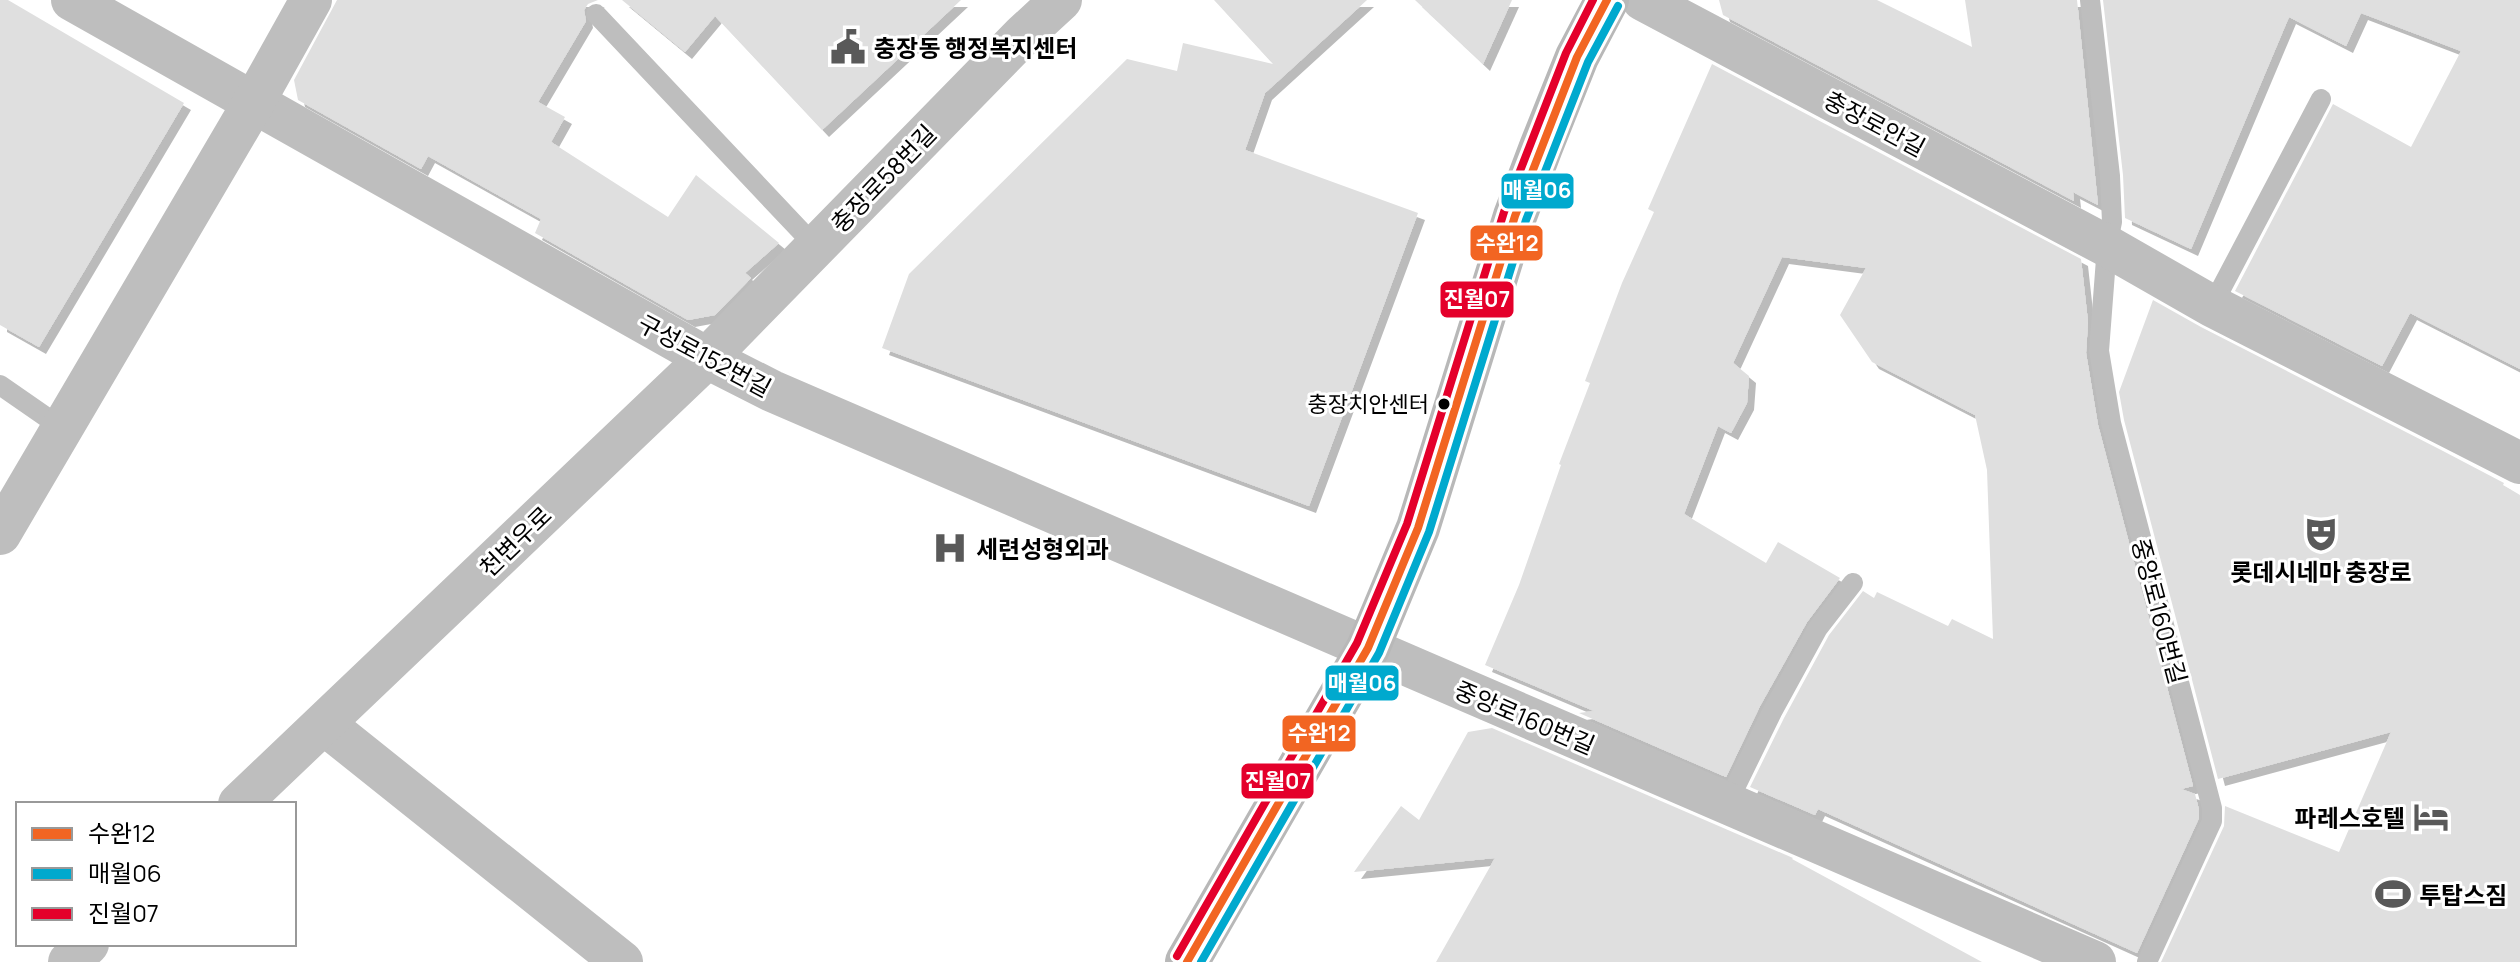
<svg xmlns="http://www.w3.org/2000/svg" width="2520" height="962" font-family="Manrope,'Noto Sans KR',sans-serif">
<defs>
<filter id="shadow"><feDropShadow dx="7" dy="7" stdDeviation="0" flood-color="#0004"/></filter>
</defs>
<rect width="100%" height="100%" fill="#fff"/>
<!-- building -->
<g fill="#dfdfdf" filter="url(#shadow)">
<polygon points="0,0 8,0 184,103 39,347 0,325"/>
<polygon points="337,0 598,0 588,4 584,10 586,21 538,102 565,117 551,142 668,217 696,175 779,243 745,273 751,278 715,315 688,320 535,233 541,219 428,156 421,169 298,100 294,80"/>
<polygon points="622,0 961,0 822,130 715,16 685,52"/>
<polygon points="1214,0 1367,0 1265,93 1245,150 1418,213 1309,506 882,348 909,274 1127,59 1177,71 1183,43 1273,64"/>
<polygon points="1415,0 1512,0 1483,64"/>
<polygon points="1719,0 1877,0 1972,47 1965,0 2077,0 2098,205 2073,192 2074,201 1723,15"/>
<polygon points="2103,0 2520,0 2520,369 2410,313 2382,366 2235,291 2333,104 2411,147 2461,51 2361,13 2346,46 2289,17 2191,249 2125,218 2123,175"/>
<polygon points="1712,64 2081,259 2088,322 2086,353 2098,425 2193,786 2181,789 2195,794 2199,810 2199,818 2137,953 1818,809 1815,815 1750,787 1784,718 1829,635 1863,591 1874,598 1877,592 1948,626 1952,619 1993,639 1987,470 1975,415 1872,362 1840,315 1866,268 1782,257 1733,363 1749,376 1747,403 1731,433 1718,426 1684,514 1766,563 1778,542 1840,578 1807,622 1760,706 1726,777 1579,713 1594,711 1485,665 1519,585 1561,465 1559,464 1590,383 1585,381 1622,283 1654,212 1648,209"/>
<polygon points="2153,300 2201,327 2443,451 2504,483 2503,485 2520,495 2520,962 2161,962 2224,826 2225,806 2339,852 2391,732 2218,779 2124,420 2119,392"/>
<polygon points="1492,728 1793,858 1792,859 1982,962 1436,962 1495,858 1354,872 1401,806 1419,820 1468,732"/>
</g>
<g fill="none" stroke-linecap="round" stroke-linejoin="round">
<!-- service -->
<g stroke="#bebebe" stroke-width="20">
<polyline points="2090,0 2110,176 2112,222 2107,246 2099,351 2111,423 2212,808 2212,821 2147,962"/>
<polyline points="596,14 816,247"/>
<polyline points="2212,306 2321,99"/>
<polyline points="0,385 62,428"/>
<polyline points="1727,804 1772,712 1818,628 1853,583"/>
</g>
<!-- minor -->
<g stroke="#bebebe" stroke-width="42">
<polyline points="72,0 707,358 772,391 2095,962"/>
<polyline points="1643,0 2107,246 2212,306 2520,463"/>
<polyline points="0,534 254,102 311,0"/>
<polyline points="324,724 622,962"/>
<polyline points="239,804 707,358 1023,35 1061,0"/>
<polyline points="69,962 88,944"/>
</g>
<!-- secondary -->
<polyline stroke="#b8b8b8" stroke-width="44" points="1187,962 1368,648 1418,528 1515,216 1541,147 1577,57 1607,0"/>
<!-- bus-1 casing -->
<g stroke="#fff" stroke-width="14">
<polyline id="bus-1" points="1187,962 1368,648 1418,528 1515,216 1577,57 1607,0"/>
</g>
<!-- bus-2 casing -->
<g stroke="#fff" stroke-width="14">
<polyline id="bus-2" points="1201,962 1379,653 1429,532 1526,220 1588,62 1618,6"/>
</g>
<!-- bus-3 casing -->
<g stroke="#fff" stroke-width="14">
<polyline id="bus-3" points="1177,956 1357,643 1407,524 1504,212 1566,53 1593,0"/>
</g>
<!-- bus-1 -->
<use href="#bus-1" stroke="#f26522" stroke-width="8"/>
<!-- bus-2 -->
<use href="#bus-2" stroke="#00a9ce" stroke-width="8"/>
<!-- bus-3 -->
<use href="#bus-3" stroke="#e4002b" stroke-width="8"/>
</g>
<!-- icons -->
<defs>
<g id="civic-bare" transform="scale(2.76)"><path d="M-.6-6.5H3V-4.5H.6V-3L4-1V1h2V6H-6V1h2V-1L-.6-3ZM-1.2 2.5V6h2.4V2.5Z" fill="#595959" stroke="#fff" stroke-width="2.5" paint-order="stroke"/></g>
<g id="theatre-bare" transform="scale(2.76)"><path d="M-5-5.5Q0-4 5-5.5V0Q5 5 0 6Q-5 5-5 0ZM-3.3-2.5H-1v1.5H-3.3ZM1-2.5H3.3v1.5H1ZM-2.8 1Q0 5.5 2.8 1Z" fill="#595959" stroke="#fff" stroke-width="2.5" paint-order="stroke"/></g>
<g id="hospital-bare" transform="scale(2.76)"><path d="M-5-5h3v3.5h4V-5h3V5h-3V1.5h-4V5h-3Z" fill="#595959" stroke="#fff" stroke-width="2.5" paint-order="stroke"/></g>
<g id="hotel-bare" transform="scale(2.76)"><path d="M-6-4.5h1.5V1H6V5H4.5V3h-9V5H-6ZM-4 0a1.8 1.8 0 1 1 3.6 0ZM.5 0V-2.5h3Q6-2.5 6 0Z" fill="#595959" stroke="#fff" stroke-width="2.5" paint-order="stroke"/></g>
<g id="stadium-bare" transform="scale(2.76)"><path d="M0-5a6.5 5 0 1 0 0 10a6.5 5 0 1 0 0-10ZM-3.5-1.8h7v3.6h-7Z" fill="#595959" stroke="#fff" stroke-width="2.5" paint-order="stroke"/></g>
</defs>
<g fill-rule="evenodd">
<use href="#civic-bare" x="848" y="47"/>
<use href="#theatre-bare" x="2321" y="534"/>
<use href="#hospital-bare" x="950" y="548"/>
<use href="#hotel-bare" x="2431" y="817"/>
<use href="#stadium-bare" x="2393" y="894"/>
</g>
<!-- markers -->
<circle fill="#000" stroke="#fff" stroke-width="3" cx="1444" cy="404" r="7"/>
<g text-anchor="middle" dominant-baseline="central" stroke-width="6" stroke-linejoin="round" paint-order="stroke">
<!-- bus labels -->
<g font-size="22" fill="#000" stroke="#fff" text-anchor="end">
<text x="1429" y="404">충장치안센터</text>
</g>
<!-- poi labels -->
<g font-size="24" font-weight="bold" fill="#000" stroke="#fff" text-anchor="start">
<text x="874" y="47">충장동 행정복지센터</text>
<text x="976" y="548">세련성형외과</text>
<text x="2321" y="571" text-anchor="middle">롯데시네마 충장로</text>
<text x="2405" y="817" text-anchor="end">파레스호텔</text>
<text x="2419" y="894">투탑스짐</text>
</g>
<!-- street labels -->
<g font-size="24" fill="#000" stroke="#fff">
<text transform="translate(1875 123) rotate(28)">충장로안길</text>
<text transform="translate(883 178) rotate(-46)">충장로58번길</text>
<text transform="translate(705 355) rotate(28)">구성로152번길</text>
<text transform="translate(515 541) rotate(-44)">천변우로</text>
<text transform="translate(2160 611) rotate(75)">중앙로160번길</text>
<text transform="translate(1525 717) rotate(23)">중앙로160번길</text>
</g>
</g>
<g stroke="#fff" stroke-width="3">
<rect x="1500" y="172" width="75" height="38" rx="8" fill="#00a9ce"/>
<rect x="1469" y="224" width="75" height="38" rx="8" fill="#f26522"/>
<rect x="1439" y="280" width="76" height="39" rx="8" fill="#e4002b"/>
<rect x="1324" y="664" width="76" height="38" rx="8" fill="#00a9ce"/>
<rect x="1281" y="714" width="76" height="39" rx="8" fill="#f26522"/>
<rect x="1240" y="762" width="75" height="38" rx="8" fill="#e4002b"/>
</g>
<g font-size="22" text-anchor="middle" font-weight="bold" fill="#fff">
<text x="1537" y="198">매월06</text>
<text x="1507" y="251">수완12</text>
<text x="1477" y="307">진월07</text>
<text x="1362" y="691">매월06</text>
<text x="1319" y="741">수완12</text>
<text x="1278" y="789">진월07</text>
</g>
<!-- legend -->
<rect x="16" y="802" width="280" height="144" fill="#ffffff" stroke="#999999" stroke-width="2"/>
<rect x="32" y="828" width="40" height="12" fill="#f26522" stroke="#999999" stroke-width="2"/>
<text x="88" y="842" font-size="24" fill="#000000">수완12</text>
<rect x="32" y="868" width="40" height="12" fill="#00a9ce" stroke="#999999" stroke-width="2"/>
<text x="88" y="882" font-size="24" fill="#000000">매월06</text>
<rect x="32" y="908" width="40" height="12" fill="#e4002b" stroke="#999999" stroke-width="2"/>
<text x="88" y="922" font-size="24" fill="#000000">진월07</text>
</svg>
